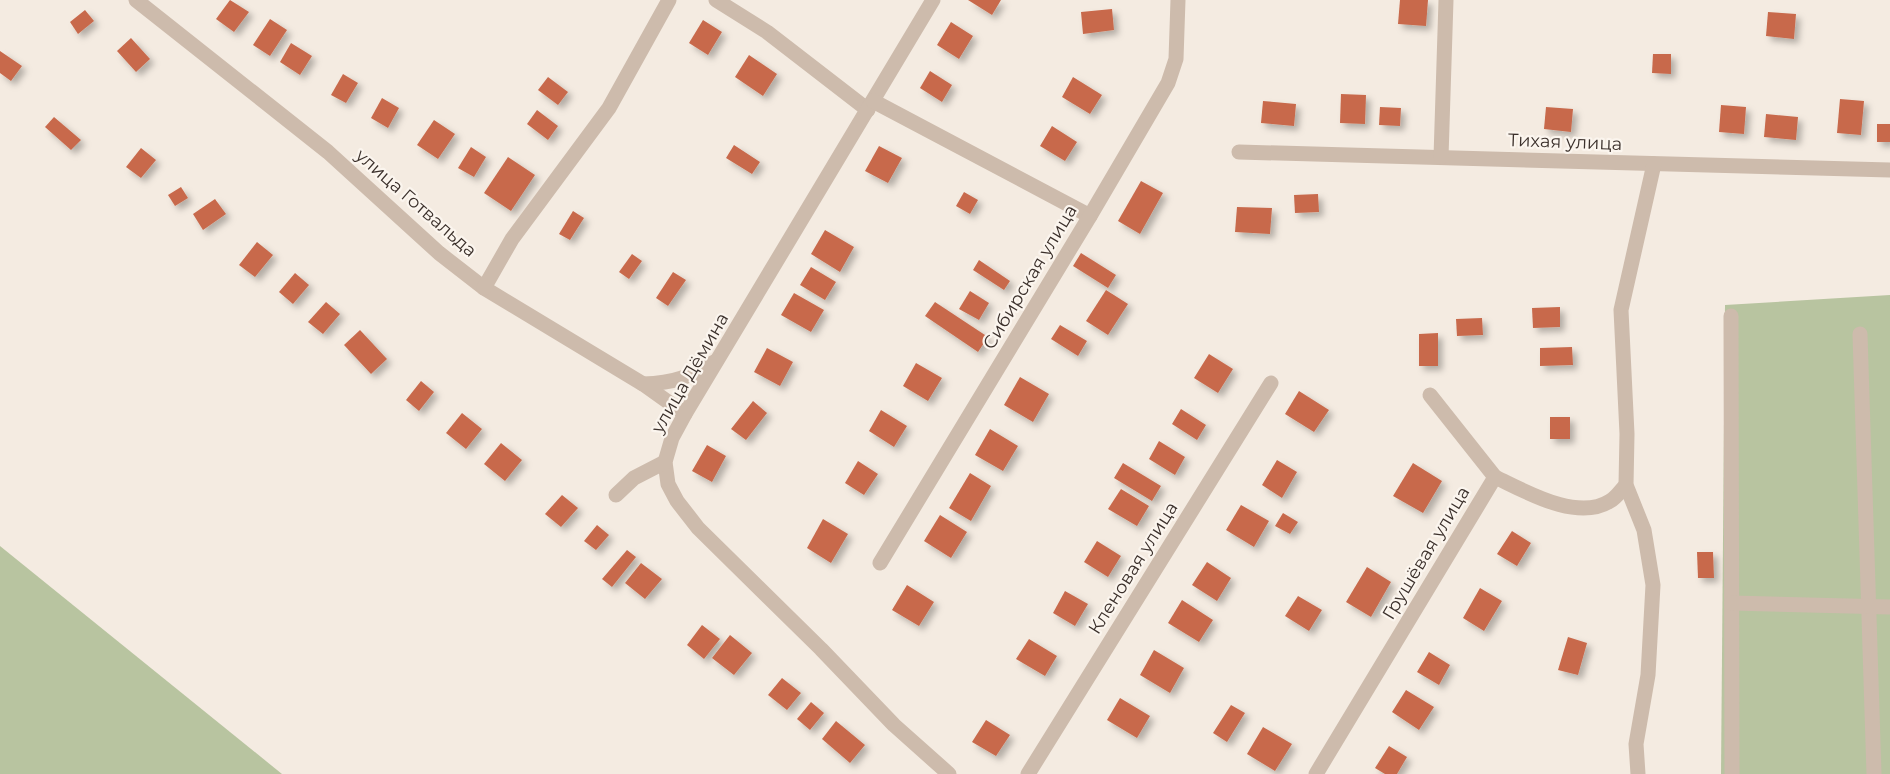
<svg xmlns="http://www.w3.org/2000/svg" width="1890" height="774" font-family="Montserrat,sans-serif">
<defs>
<filter id="shadow"><feDropShadow dx="4.5" dy="4.5" stdDeviation="3" flood-color="#0004"/></filter>
</defs>
<rect width="100%" height="100%" fill="#f4ebe1"/>
<!-- green -->
<g fill="#b8c4a0">
<polygon points="1890,295 1890,774 1721,774 1725,305"/>
<polygon points="0,546 282,774 0,774"/>
</g>
<!-- building -->
<g fill="#c8694b" filter="url(#shadow)">
<polygon points="230,0 249,12 234,32 216,19"/>
<polygon points="968,0 1001,0 992,15"/>
<polygon points="1400,0 1428,0 1426,26 1398,24"/>
<polygon points="1112,9 1114,30 1083,34 1081,12"/>
<polygon points="85,10 94,21 78,34 70,22"/>
<polygon points="1768,12 1796,14 1794,39 1766,36"/>
<polygon points="270,19 287,30 270,56 253,45"/>
<polygon points="703,20 722,32 708,55 689,43"/>
<polygon points="951,22 973,36 959,59 937,45"/>
<polygon points="131,38 150,59 136,72 117,51"/>
<polygon points="291,43 312,56 300,75 280,62"/>
<polygon points="0,51 22,66 11,81 0,73"/>
<polygon points="1653,54 1671,54 1671,74 1652,73"/>
<polygon points="749,55 777,74 763,96 735,77"/>
<polygon points="930,71 952,85 942,102 920,88"/>
<polygon points="343,74 358,83 346,103 331,95"/>
<polygon points="548,77 568,92 558,105 538,90"/>
<polygon points="1073,77 1102,95 1090,114 1062,97"/>
<polygon points="1341,94 1366,95 1365,124 1340,123"/>
<polygon points="382,98 399,108 388,128 371,118"/>
<polygon points="1840,99 1864,101 1861,135 1837,133"/>
<polygon points="1263,101 1296,104 1294,126 1261,123"/>
<polygon points="1721,105 1746,107 1744,134 1719,132"/>
<polygon points="1380,107 1401,108 1400,126 1379,125"/>
<polygon points="1546,107 1573,109 1571,132 1544,129"/>
<polygon points="537,110 558,126 548,140 527,124"/>
<polygon points="1766,114 1798,117 1796,140 1764,137"/>
<polygon points="54,117 81,140 71,150 45,127"/>
<polygon points="434,120 455,134 438,159 417,145"/>
<rect x="1877" y="124" width="13" height="18"/>
<polygon points="1052,126 1077,142 1065,161 1040,146"/>
<polygon points="734,145 760,162 752,174 726,158"/>
<polygon points="879,146 902,158 888,183 865,171"/>
<polygon points="471,147 486,157 474,177 458,168"/>
<polygon points="141,148 156,160 141,178 126,167"/>
<polygon points="508,157 535,175 511,211 484,193"/>
<polygon points="1141,181 1163,193 1140,234 1118,221"/>
<polygon points="181,187 188,198 175,206 168,195"/>
<polygon points="964,192 978,200 970,214 956,206"/>
<polygon points="1318,194 1319,212 1295,213 1294,195"/>
<polygon points="215,199 226,214 203,230 193,214"/>
<polygon points="1237,207 1272,208 1270,234 1235,232"/>
<polygon points="573,211 584,218 570,240 559,234"/>
<polygon points="825,230 854,247 840,272 811,254"/>
<polygon points="257,242 273,255 255,277 239,265"/>
<polygon points="1081,253 1116,275 1108,288 1073,266"/>
<polygon points="632,254 642,261 629,279 619,272"/>
<polygon points="979,260 1010,281 1004,290 973,270"/>
<polygon points="811,267 836,282 825,300 800,285"/>
<polygon points="673,272 686,280 668,306 656,298"/>
<polygon points="295,273 309,285 293,304 279,292"/>
<polygon points="1106,290 1128,304 1108,335 1086,321"/>
<polygon points="970,291 989,303 979,320 959,309"/>
<polygon points="794,293 824,310 811,332 781,315"/>
<polygon points="326,302 340,314 323,334 308,322"/>
<polygon points="935,302 988,337 978,352 925,316"/>
<polygon points="1560,307 1560,327 1533,328 1532,308"/>
<polygon points="1482,318 1483,335 1457,336 1456,319"/>
<polygon points="1060,325 1087,341 1078,356 1051,339"/>
<polygon points="360,330 387,359 371,374 344,345"/>
<polygon points="1438,333 1438,366 1419,366 1419,334"/>
<polygon points="1572,347 1573,365 1540,366 1540,348"/>
<polygon points="767,348 793,362 780,386 754,372"/>
<polygon points="1209,354 1233,369 1218,393 1194,378"/>
<polygon points="916,363 942,378 928,401 903,386"/>
<polygon points="1020,377 1049,394 1033,422 1004,405"/>
<polygon points="421,381 434,392 419,411 406,400"/>
<polygon points="1299,391 1329,410 1314,432 1285,414"/>
<polygon points="753,401 767,413 746,440 731,429"/>
<polygon points="1181,409 1206,425 1197,440 1172,424"/>
<polygon points="881,410 907,426 894,447 869,431"/>
<polygon points="462,413 482,429 466,449 446,433"/>
<rect x="1550" y="417" width="20" height="22"/>
<polygon points="990,429 1018,446 1003,471 975,455"/>
<polygon points="1159,441 1185,457 1175,475 1149,459"/>
<polygon points="501,443 522,460 505,481 484,464"/>
<polygon points="707,445 726,456 712,482 692,471"/>
<polygon points="1277,460 1297,472 1282,498 1262,485"/>
<polygon points="858,461 878,474 864,495 845,483"/>
<polygon points="1123,463 1161,486 1152,501 1114,478"/>
<polygon points="1413,463 1442,481 1423,513 1393,496"/>
<polygon points="970,473 991,486 971,521 949,508"/>
<polygon points="1121,489 1149,506 1137,526 1108,509"/>
<polygon points="562,495 578,508 561,527 545,514"/>
<polygon points="1241,505 1269,521 1254,547 1226,530"/>
<polygon points="1283,513 1298,522 1290,534 1275,526"/>
<polygon points="940,515 967,532 951,558 924,541"/>
<polygon points="823,519 848,534 831,563 807,548"/>
<polygon points="597,525 609,535 596,550 584,541"/>
<polygon points="1512,531 1531,543 1517,566 1497,554"/>
<polygon points="1097,541 1121,556 1108,577 1084,562"/>
<polygon points="627,550 636,557 612,587 602,579"/>
<polygon points="1697,552 1713,552 1714,578 1698,578"/>
<polygon points="1207,562 1231,578 1217,601 1192,585"/>
<polygon points="641,563 662,579 645,599 625,583"/>
<polygon points="1367,567 1391,582 1371,617 1346,602"/>
<polygon points="907,585 934,602 919,626 892,610"/>
<polygon points="1480,588 1502,601 1484,631 1463,618"/>
<polygon points="1065,591 1088,604 1075,626 1053,613"/>
<polygon points="1298,596 1322,610 1309,631 1285,616"/>
<polygon points="1182,600 1213,620 1199,642 1168,623"/>
<polygon points="702,625 720,639 704,659 687,645"/>
<polygon points="730,635 752,653 734,675 712,658"/>
<polygon points="1568,637 1587,643 1578,675 1558,670"/>
<polygon points="1029,639 1057,656 1045,676 1016,659"/>
<polygon points="1154,650 1184,668 1170,693 1140,675"/>
<polygon points="1429,652 1450,665 1439,685 1417,672"/>
<polygon points="782,678 801,693 787,710 768,695"/>
<polygon points="1406,690 1434,707 1419,730 1392,712"/>
<polygon points="1120,698 1150,716 1137,738 1107,720"/>
<polygon points="811,702 824,713 810,730 797,719"/>
<polygon points="1231,705 1245,713 1227,742 1213,733"/>
<polygon points="986,720 1010,735 996,756 972,742"/>
<polygon points="836,721 865,745 850,763 822,739"/>
<polygon points="1263,727 1292,744 1275,771 1247,754"/>
<polygon points="1389,746 1407,757 1397,774 1385,774 1375,768"/>
</g>
<g fill="none" stroke-linecap="round" stroke-linejoin="round">
<!-- minor -->
<g stroke="#cdbbac" stroke-width="15">
<polyline points="136,0 328,152 439,253 484,288 643,384 685,414"/>
<polyline points="716,0 767,32 868,110"/>
<polyline points="933,0 685,414 672,438 665,462 668,484 677,501 698,528 821,649 894,725 949,774"/>
<polyline points="873,101 1090,216"/>
<polyline points="1239,152 1890,170"/>
<polyline points="1441,157 1446,0"/>
<polyline points="484,288 512,239 609,108 669,0"/>
<polyline points="1731,316 1732,774"/>
<polyline points="1860,334 1874,774"/>
<path d="M 643,384 C 676,383 688,377 716,361"/>
<polyline points="1430,395 1495,477"/>
<polyline points="616,495 634,478 665,462"/>
<polyline points="880,563 1090,216 1168,83 1176,59 1178,0"/>
<polyline points="1732,603 1890,607"/>
<polyline points="1028,774 1271,383"/>
<path d="M 1316,774 L 1495,477 C 1525,491 1577,522 1610,501 C 1616,498 1621,490 1626,485"/>
<polyline points="1638,774 1636,744 1648,675 1653,585 1644,530 1626,485 1627,434 1621,310 1654,164"/>
</g>
</g>
<g text-anchor="middle" dominant-baseline="central" stroke-width="4.5" stroke-linejoin="round" paint-order="stroke">
<!-- street labels -->
<g font-size="18" fill="#3b302b" stroke="#fbf5ee">
<text transform="translate(1565 142) rotate(2)">Тихая улица</text>
<text transform="translate(416 203) rotate(41)">улица Готвальда</text>
<text transform="translate(1030 277) rotate(-59)">Сибирская улица</text>
<text transform="translate(690 373) rotate(-60)">улица Дёмина</text>
<text transform="translate(1426 553) rotate(-59)">Грушёвая улица</text>
<text transform="translate(1133 568) rotate(-58)">Кленовая улица</text>
</g>
</g>
</svg>
